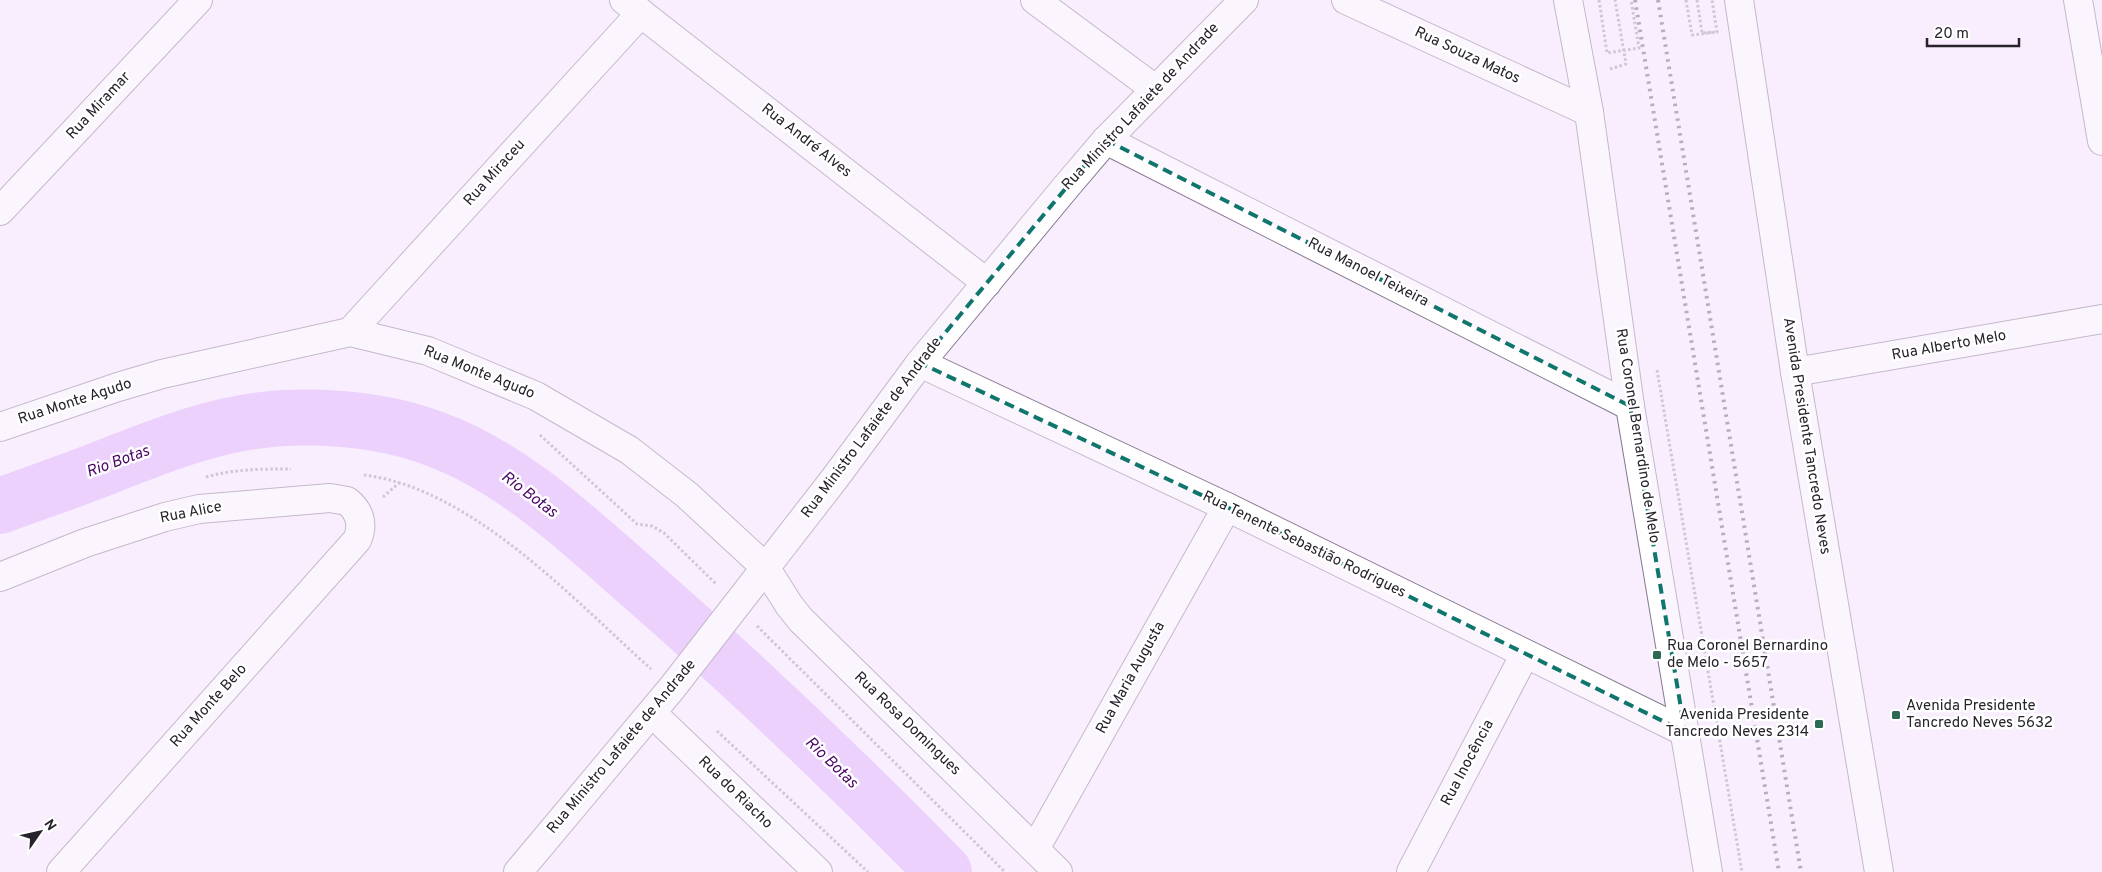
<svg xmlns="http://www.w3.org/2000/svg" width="2102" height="872" font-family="Overpass,sans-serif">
<rect width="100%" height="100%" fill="#f8eefe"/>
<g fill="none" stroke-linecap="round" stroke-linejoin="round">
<!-- river -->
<path stroke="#e0aefc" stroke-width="56" d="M 0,506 C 35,493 71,481 106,467 C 164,444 222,421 285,418 C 335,416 387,421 435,439 C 514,468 578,530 641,585 C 745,676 847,773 944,872"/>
<!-- street casing -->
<g stroke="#86788e" stroke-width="30">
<g id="street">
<polyline points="624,0 987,283"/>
<polyline points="1035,0 1155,89"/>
<polyline points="1346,0 1589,112"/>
<polyline points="2078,0 2102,141"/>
<polyline points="1106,140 1630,406"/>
<polyline points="0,211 198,0"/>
<polyline points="350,332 641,13"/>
<polyline points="920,363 1227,507 1685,732"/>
<polyline points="0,427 118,387 162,374 350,332 428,351 536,396 629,450 687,495 765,567 789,605 801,620 1058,872"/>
<path d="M 0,577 L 85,543 L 165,517 L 199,509 L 330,498 L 347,501 C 360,511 364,525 357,540 L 61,872"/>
<polyline points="652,713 818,872"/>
<polyline points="1035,849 1227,507"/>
<polyline points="1411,872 1525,654"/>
</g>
</g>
<!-- secondary casing -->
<g stroke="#86788e" stroke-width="30">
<g id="secondary">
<polyline points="1568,0 1589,112 1630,406 1708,872"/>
<polyline points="1739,0 1795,372 1879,872"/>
<polyline points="1795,372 2102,319"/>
<polyline points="518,872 672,688 835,478 920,363 1066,187 1106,140 1244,0"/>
</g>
</g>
<!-- path -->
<g stroke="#9f97a4" stroke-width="3" stroke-dasharray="2.5 2.5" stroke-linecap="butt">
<polyline points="1697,0 1702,33 1715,32"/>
<polyline points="1610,69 1626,64 1615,0"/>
<polyline points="1657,370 1742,872"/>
<polyline points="540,435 637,524 652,526 664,533 716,584"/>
<path d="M 364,475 C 471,488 573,599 651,669"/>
<path d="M 206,477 C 234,469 262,469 291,469"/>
<polyline points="383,497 400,482"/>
<polyline points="757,626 1005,872"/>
<polyline points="717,731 868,872"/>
</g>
<!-- street -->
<use href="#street" stroke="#fff" stroke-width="28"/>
<!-- secondary -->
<use href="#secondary" stroke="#fff" stroke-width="28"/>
<!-- rail -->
<g stroke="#66606b" stroke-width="4" stroke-dasharray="2.5 5" stroke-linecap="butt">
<polyline points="1635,0 1779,872"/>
<polyline points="1658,0 1801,872"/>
</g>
<!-- path-bridge -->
<g stroke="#9f97a4" stroke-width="3" stroke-dasharray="2.5 2.5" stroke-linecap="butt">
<polyline points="1599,0 1607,53 1639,48 1631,0"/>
<polyline points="1686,0 1692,35 1717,32 1712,0"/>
</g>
</g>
<!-- marked area -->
<path d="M0 0H2102V872H0ZM 1106,140 L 1630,406 L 1685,732 L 1227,507 L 920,363 Z" fill="#f8eefe" fill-opacity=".55" fill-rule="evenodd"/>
<path fill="none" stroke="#0f766e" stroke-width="4" stroke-dasharray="10 6" stroke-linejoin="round" d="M 1106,140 L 1630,406 L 1685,732 L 1227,507 L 920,363 Z"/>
<!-- markers -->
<g fill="#2d6954" stroke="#fff" stroke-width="2">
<rect x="1652" y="650" width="10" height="10" rx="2.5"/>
<rect x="1891" y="710" width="10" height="10" rx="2.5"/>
<rect x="1814" y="719" width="10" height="10" rx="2.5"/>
</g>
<g text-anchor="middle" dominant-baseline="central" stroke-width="5" stroke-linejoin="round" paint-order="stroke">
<!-- street labels -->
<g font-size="15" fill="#27222b" stroke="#fff">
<text transform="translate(1467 56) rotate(25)">Rua Souza Matos</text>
<text transform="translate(99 106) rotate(-47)">Rua Miramar</text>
<text transform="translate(1141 107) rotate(-47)">Rua Ministro Lafaiete de Andrade</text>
<text transform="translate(806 141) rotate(38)">Rua André Alves</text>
<text transform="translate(495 173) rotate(-48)">Rua Miraceu</text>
<text transform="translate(1368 273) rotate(27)">Rua Manoel Teixeira</text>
<text transform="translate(1949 346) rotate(-10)">Rua Alberto Melo</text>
<text transform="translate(479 373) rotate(22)">Rua Monte Agudo</text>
<text transform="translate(75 402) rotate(-18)">Rua Monte Agudo</text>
<text transform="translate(872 428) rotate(-53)">Rua Ministro Lafaiete de Andrade</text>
<text transform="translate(1637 436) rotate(81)">Rua Coronel Bernardino de Melo</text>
<text transform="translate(1806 436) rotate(81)">Avenida Presidente Tancredo Neves</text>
<text transform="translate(191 513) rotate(-11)">Rua Alice</text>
<text transform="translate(1304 545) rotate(26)">Rua Tenente Sebastião Rodrigues</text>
<text transform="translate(1131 678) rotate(-61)">Rua Maria Augusta</text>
<text transform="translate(209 706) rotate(-48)">Rua Monte Belo</text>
<text transform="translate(907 724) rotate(44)">Rua Rosa Domingues</text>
<text transform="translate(622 747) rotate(-50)">Rua Ministro Lafaiete de Andrade</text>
<text transform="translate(1468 763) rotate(-62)">Rua Inocência</text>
<text transform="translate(735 793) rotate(44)">Rua do Riacho</text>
</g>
<!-- poi labels -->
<g font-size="15" fill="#27222b" stroke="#fff" text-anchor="start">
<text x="1667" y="646">Rua Coronel Bernardino<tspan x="1667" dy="17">de Melo - 5657</tspan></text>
<text x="1906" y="706">Avenida Presidente<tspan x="1906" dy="17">Tancredo Neves 5632</tspan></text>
<text x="1809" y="715" text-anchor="end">Avenida Presidente<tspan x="1809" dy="17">Tancredo Neves 2314</tspan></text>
</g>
<!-- water labels -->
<g font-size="16" font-style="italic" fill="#4b0765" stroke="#fff">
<text transform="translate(118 462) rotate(-20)">Rio Botas</text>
<text transform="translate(529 495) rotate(37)">Rio Botas</text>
<text transform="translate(831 763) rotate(44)">Rio Botas</text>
</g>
</g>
<!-- north arrow -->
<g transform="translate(40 832) rotate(56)" stroke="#ffffff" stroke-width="4" paint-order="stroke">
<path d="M0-4L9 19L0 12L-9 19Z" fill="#27222b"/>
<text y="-8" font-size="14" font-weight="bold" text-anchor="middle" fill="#27222b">N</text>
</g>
<!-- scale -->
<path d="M1927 38v8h92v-8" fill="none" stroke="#27222b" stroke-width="2.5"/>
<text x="1934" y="38" font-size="15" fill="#27222b" stroke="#ffffff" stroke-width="4" paint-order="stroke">20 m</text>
</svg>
